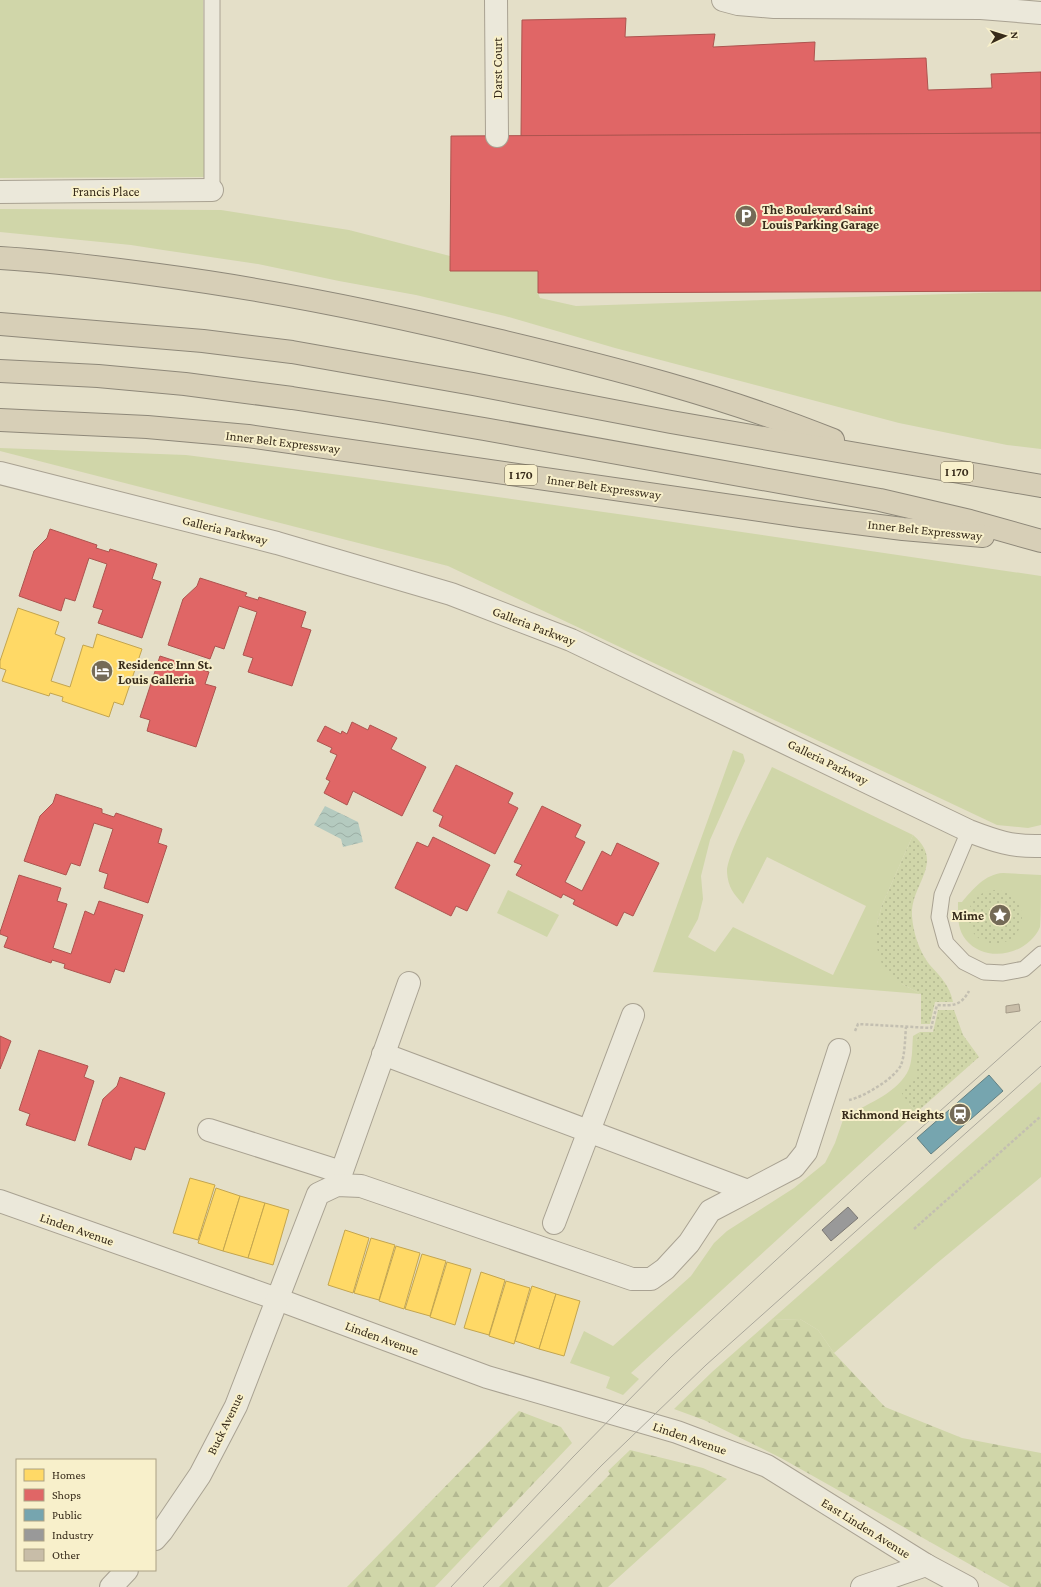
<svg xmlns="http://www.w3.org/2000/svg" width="1041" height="1587" font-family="'Crimson Pro',serif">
<defs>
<pattern id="forest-firs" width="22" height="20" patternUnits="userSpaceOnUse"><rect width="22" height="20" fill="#d0d6a9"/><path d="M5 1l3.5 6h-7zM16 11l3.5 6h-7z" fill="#b3b891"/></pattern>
<pattern id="garden-dots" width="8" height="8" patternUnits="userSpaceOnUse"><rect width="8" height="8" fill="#d0d6a9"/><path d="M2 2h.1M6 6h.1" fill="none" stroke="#b3b891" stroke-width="1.8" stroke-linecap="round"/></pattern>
<pattern id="water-waves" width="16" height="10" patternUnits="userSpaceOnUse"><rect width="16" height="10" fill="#b4cabf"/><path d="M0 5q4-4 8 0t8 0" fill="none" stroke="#9baea4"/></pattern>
</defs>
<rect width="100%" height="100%" fill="#e4dfc8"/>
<!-- green -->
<g fill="#d0d6a9">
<polygon points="0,0 203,0 205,177 0,178"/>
<polygon points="0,209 221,210 349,230 450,256 538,271 538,293 540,298 576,306 1041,291 1041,449 1007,445 899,423 615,348 505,316 416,295 339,281 258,264 163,250 131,245 0,232"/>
<polygon points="0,448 186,455 355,477 632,516 1041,576 1041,825 1028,828 997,825 448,566 0,451"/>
<path d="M 733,750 L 743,754 L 745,761 L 710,840 L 701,876 L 703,899 L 698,919 L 688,937 L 715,952 L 733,927 L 833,975 L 866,906 L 767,857 L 743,904 C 734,894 728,888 727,872 C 726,855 763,787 772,767 L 913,835 L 882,905 L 877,924 L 902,984 L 921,994 L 653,972 Z"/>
<path d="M 1003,873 L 1041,875 C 1041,884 1041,921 1040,927 C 1028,955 986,964 966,940 C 957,929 958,916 958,902 L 962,902 C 973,889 985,874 1003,873 Z"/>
<polygon points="508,890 559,915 547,937 497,913"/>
<path d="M 920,1032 L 916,1041 L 916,1079 L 909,1104 L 917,1112 L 631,1373 L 639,1379 L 623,1395 L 606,1388 L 610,1377 L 570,1363 L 584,1331 L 613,1346 L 691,1276 L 714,1243 L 727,1231 L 794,1188 L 825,1163 L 835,1143 L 844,1117 C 865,1105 894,1095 907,1073 C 913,1063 912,1047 913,1036 Z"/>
<polygon points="1041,1082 1041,1177 936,1264 834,1353 818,1330 800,1319 771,1320"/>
</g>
<!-- forest -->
<g fill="url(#forest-firs)">
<polygon points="800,1319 818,1330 834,1353 885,1407 962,1438 1041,1453 1041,1587 1010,1587 781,1458 704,1420 674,1409 712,1372 771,1320"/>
<polygon points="519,1411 561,1427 572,1443 435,1587 347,1587"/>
<polygon points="630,1450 703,1468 727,1479 608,1587 499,1587 610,1474 608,1471"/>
</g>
<!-- garden -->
<g fill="url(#garden-dots)">
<path d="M 913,835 C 946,863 910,884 912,916 C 913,932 919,951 929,964 C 940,976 950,986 953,1002 L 935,1002 L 930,1024 L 921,1024 L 921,994 L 902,984 L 883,968 L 876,945 L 877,924 L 882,905 Z"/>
<circle cx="995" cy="917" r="27"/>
<polygon points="938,1010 954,1010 963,1035 979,1057 917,1112 909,1104 901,1092 916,1079 916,1041 920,1032 933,1032"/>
</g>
<!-- water -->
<polygon fill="url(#water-waves)" points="325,806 358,822 363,842 343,847 341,839 314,825"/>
<!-- homes -->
<g fill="#ffd966" stroke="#c3a54f">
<polygon points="18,608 59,622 55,634 65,638 51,681 70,687 83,645 93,648 97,634 142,649 123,705 114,702 109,717 62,701 63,697 50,693 49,696 2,681 6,670 0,668 0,661"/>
<polygon points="190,1178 215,1185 198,1240 173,1233"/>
<polygon points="216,1188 240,1196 223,1251 198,1243"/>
<polygon points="240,1196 265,1203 248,1258 223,1251"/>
<polygon points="265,1203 289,1210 273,1265 248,1258"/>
<polygon points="345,1230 369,1238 353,1293 328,1285"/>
<polygon points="371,1238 395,1245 379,1300 354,1293"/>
<polygon points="396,1246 420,1253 404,1309 379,1301"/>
<polygon points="422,1254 446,1261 430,1316 405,1309"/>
<polygon points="447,1262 471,1269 455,1325 430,1317"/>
<polygon points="481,1272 505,1280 489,1335 464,1328"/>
<polygon points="506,1281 530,1288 514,1344 489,1336"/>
<polygon points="532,1286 556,1294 539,1349 515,1341"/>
<polygon points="556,1294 580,1301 564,1356 539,1349"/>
</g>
<!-- shops -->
<g fill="#e06666" stroke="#ad544f">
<polygon points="626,18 625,37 715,34 713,47 815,42 814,61 926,58 928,90 992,88 991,74 1041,72 1041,133 521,136 522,20"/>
<polygon points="1041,133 1041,291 538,293 538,271 450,271 451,136"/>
<polygon points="50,529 97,545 96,548 109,552 110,549 157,564 152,579 161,582 142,638 98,623 103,610 93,607 107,564 89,558 75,601 65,598 61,611 19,596 34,551 47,538"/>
<polygon points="200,578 247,593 245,596 258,600 259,597 306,612 301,627 311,630 292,686 248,672 253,658 243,655 257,612 239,606 224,649 215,646 210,659 168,645 183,599 197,586"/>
<polygon points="160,656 209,672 205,684 216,687 196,747 147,731 150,720 140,717"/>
<polygon points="352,722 368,730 370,725 397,738 391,749 426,767 402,816 353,791 347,805 324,793 330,781 326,779 337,755 330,752 332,748 317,741 325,726 341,734 342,731 347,734"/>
<polygon points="456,765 513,793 508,803 518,808 495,854 439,826 443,816 433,811"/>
<polygon points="56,794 102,809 102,813 114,817 116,813 162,829 158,843 167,846 148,903 104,888 108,874 99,871 113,829 94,823 80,866 71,863 66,875 24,861 40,816 53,803"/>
<polygon points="542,806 581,825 575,837 585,842 565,882 582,891 602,851 611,856 617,843 659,863 633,916 624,912 617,926 573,904 575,900 563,894 561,898 516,875 522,865 514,862"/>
<polygon points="433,837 490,865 467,911 456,906 451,916 395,888 417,842 428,847"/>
<polygon points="19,875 61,888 57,901 67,904 53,948 71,954 85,911 94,915 99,901 143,915 124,972 115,969 110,983 64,968 65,964 52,960 51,963 4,947 8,937 0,934 0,932"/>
<polygon points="0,1036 11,1041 0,1069"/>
<polygon points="39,1050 88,1066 84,1077 94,1081 75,1141 26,1125 30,1114 19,1110"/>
<polygon points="120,1077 165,1093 145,1150 135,1147 131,1160 88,1145 103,1099 117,1086"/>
</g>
<!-- public -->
<polygon fill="#76a5af" stroke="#638082" points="989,1075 1003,1091 931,1154 917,1138"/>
<!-- industry -->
<polygon fill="#999" stroke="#7c7873" points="848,1207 858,1218 831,1241 822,1230"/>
<!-- building -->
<polygon fill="#c8bda8" stroke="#a49a88" points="1019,1004 1020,1011 1006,1013 1006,1006"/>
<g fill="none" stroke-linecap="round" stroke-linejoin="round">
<!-- lane casing -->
<g stroke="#a9a292" stroke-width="17">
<g id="lane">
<polyline points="212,0 212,190"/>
<polyline points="969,831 942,895 939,917 946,943 964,962 984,972 1003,973 1024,969 1041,954"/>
</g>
</g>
<!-- street casing -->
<g stroke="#a9a292" stroke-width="24">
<g id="street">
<polyline points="496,0 497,136"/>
<polyline points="723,0 738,4 774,7 981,8 1041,13"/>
<polyline points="0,192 212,190"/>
<path d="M 0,473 L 277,543 L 451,594 L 571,640 L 969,831 C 995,841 1012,847 1041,846"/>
<polyline points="383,1054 748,1191"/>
<polyline points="209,1130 341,1172"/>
<polyline points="337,1185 409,983"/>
<polyline points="0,1201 277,1299 487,1377 677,1432 767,1466 926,1565 967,1587"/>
<polyline points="554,1223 633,1015"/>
<polyline points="155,1539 162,1531 200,1475 236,1406 318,1194 337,1185 361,1186 632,1279 651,1279 665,1269 689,1243 710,1211 794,1167 806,1152 839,1050"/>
<polyline points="111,1587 127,1570"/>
<polyline points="862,1587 926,1565"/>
</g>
</g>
<!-- highway casing -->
<g stroke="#8e8879" stroke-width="24">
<g id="highway">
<path d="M 0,258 C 53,261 106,268 158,275 C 272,290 384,313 496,340 C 610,367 724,396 833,440"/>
<polyline points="0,324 203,341 292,352 473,384 671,422 1041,486"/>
<polyline points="0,371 98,376 185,384 292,398 383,412 484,429 880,500 970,521 1041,541"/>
<polyline points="0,420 147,427 248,436 801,516 903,529 983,536"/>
</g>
</g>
<!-- path -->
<g stroke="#c3bfb1" stroke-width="2.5" stroke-dasharray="3 2" stroke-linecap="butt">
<path d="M 855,1031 L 858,1024 L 931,1028 L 937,1005 C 952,1006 961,1006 969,991"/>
<path d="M 849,1100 C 864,1097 895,1078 901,1065 C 905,1055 905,1038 906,1027"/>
<polyline points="914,1229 1041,1116"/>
</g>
<!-- lane -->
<use href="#lane" stroke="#ebe8da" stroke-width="15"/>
<!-- street -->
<use href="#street" stroke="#ebe8da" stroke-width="22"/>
<!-- highway -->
<use href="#highway" stroke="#d7cfb7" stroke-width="22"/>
<!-- tram -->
<g stroke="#aaa79b" stroke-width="1">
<polyline points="451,1587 573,1457 671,1357 866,1177 1041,1021"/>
<polyline points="483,1587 602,1465 706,1365 1041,1066"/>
</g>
</g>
<!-- icons -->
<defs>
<g id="parking-disc" transform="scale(1.15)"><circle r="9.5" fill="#746a57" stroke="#f8f0cb"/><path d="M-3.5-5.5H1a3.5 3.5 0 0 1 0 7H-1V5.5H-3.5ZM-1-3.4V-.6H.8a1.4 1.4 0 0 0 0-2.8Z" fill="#fff"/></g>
<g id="hotel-disc" transform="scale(1.15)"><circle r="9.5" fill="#746a57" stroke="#f8f0cb"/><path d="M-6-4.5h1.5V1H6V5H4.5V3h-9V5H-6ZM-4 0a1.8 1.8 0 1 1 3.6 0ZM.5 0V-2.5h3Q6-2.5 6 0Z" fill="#fff"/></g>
<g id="sight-disc" transform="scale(1.15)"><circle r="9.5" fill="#746a57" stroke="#f8f0cb"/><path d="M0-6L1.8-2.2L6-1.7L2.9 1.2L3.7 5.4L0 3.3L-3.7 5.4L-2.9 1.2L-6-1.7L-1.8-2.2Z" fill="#fff"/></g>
<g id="station-disc" transform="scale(1.15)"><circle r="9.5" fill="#746a57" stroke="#f8f0cb"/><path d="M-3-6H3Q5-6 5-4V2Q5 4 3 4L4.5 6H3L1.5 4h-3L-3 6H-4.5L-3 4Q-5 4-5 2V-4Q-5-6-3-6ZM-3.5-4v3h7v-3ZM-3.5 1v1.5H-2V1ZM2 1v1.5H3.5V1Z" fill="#fff"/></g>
</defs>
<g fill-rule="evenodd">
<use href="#parking-disc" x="746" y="216"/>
<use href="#hotel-disc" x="102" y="671"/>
<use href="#sight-disc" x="1000" y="915"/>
<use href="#station-disc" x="960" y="1114"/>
</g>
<g text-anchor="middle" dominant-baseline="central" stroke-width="4" stroke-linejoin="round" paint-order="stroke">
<!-- shield labels -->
<g fill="#f8f0cb" stroke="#71664f" stroke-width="1">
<rect x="941" y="462" width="32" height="20" rx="3"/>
<rect x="505" y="465" width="32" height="20" rx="3"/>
</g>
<g font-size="12" font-weight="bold" fill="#372b1a">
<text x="957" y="472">I 170</text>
<text x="521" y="475">I 170</text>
</g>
<!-- street labels -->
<g font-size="13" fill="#372b1a" stroke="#f8f0cb">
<text transform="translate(497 68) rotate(-90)">Darst Court</text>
<text x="106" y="191">Francis Place</text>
<text transform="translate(283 442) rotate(7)">Inner Belt Expressway</text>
<text transform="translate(604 487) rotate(8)">Inner Belt Expressway</text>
<text transform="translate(225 530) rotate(14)">Galleria Parkway</text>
<text transform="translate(925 530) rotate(6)">Inner Belt Expressway</text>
<text transform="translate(534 626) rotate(21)">Galleria Parkway</text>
<text transform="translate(828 762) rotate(26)">Galleria Parkway</text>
<text transform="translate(77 1229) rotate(19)">Linden Avenue</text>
<text transform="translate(382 1338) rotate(20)">Linden Avenue</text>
<text transform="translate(225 1424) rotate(-64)">Buck Avenue</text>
<text transform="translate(690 1438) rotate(19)">Linden Avenue</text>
<text transform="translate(866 1528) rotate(32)">East Linden Avenue</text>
</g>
<!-- poi labels -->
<g font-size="13" font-weight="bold" fill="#372b1a" stroke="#f8f0cb" text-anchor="start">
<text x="762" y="209">The Boulevard Saint<tspan x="762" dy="15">Louis Parking Garage</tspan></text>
<text x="118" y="664">Residence Inn St.<tspan x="118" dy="15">Louis Galleria</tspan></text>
<text x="984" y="915" text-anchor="end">Mime</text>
<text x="944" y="1114" text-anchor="end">Richmond Heights</text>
</g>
</g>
<!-- legend -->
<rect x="16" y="1459" width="140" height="112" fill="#f8f0cb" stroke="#aba184"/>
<rect x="24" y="1469" width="20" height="12" fill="#ffd966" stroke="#aba184"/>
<text x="52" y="1479" font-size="12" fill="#372b1a">Homes</text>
<rect x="24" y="1489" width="20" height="12" fill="#e06666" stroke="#aba184"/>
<text x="52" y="1499" font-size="12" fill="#372b1a">Shops</text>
<rect x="24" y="1509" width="20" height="12" fill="#76a5af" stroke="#aba184"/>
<text x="52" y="1519" font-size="12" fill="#372b1a">Public</text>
<rect x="24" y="1529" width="20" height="12" fill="#999999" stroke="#aba184"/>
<text x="52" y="1539" font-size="12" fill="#372b1a">Industry</text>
<rect x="24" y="1549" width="20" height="12" fill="#c8bda8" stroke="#aba184"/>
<text x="52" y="1559" font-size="12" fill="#372b1a">Other</text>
<!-- north arrow -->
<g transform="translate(1005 36) rotate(86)" stroke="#f8f0cb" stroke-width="3" paint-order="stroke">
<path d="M0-3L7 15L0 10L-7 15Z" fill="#372b1a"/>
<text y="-6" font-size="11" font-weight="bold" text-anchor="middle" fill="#372b1a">N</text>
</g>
</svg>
